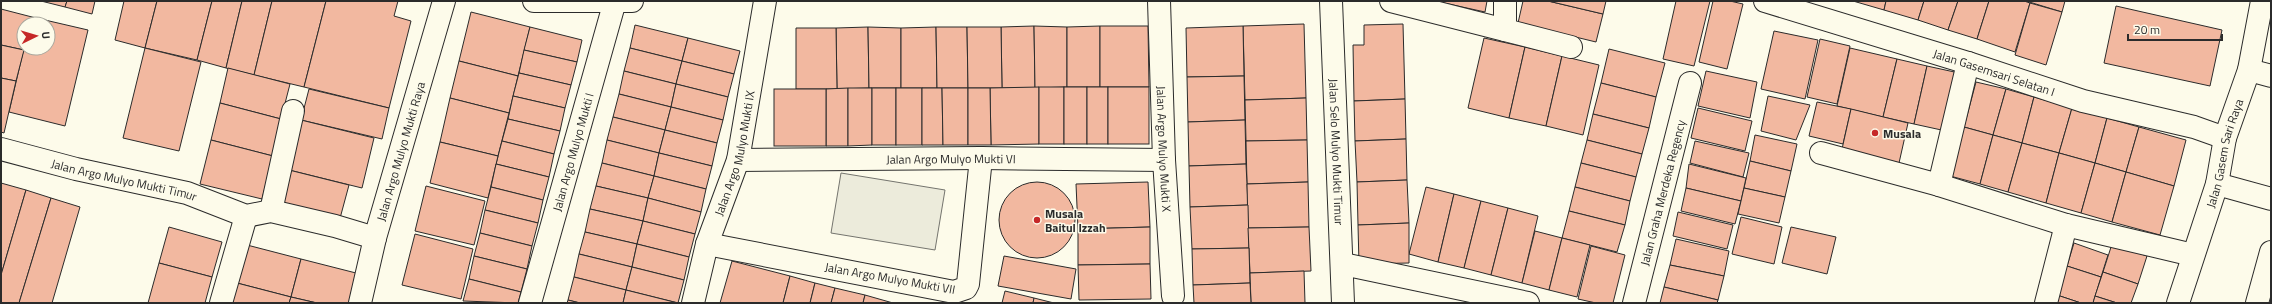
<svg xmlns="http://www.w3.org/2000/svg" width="2272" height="304" font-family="'Titillium Web',sans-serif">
<rect width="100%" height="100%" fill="#fdfbea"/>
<!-- green -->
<polygon fill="#ecebdb" stroke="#74746e" points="841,173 945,190 935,250 831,233"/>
<!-- building -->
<g fill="#f2b8a0" stroke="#2b2b2b">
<polygon points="41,1 67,1 65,7"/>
<polygon points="67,1 95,1 92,14 65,7"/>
<polygon points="124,1 157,1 145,48 115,40"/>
<polygon points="157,1 212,1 197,60 145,48"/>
<polygon points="212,1 242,1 226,68 197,60"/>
<polygon points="242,1 272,1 254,75 226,68"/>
<polygon points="272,1 326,1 304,87 254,75"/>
<polygon points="326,1 398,1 394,16 411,21 389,108 304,87"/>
<polygon points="1435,1 1487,1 1485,12"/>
<polygon points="1523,1 1548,1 1603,14 1596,42 1518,23"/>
<polygon points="1548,1 1606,1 1603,14"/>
<polygon points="1676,1 1710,1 1694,66 1663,59"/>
<polygon points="1713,1 1730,1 1743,4 1727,69 1699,62"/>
<polygon points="1853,1 1886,1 1884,10"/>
<polygon points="1886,1 1924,1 1918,20 1884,10"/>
<polygon points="1924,1 1958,1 1948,30 1918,20"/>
<polygon points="1958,1 1989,1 1977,39 1948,30"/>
<polygon points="1989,1 2024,1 2030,3 2015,52 1977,39"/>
<polygon points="2026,1 2065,1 2062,12"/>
<polygon points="2030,3 2062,12 2046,65 2015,55"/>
<polygon points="2116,6 2222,30 2210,86 2104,63"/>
<polygon points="1,9 32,17 30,24 24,24 24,50 1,45"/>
<polygon points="471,12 530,27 518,76 459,61"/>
<polygon points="32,17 88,30 65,126 9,112 24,48 48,48 48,24 30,24"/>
<polygon points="1304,24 1306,98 1245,100 1243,26"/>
<polygon points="1403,24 1405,99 1354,101 1353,45 1364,45 1364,25"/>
<polygon points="635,25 688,38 682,61 630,48"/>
<polygon points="1034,26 1035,88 1002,88 1001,27"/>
<polygon points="1034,26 1067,27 1067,87 1035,88"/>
<polygon points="1100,26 1100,87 1067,87 1067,27"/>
<polygon points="1100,26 1148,26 1149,87 1100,87"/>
<polygon points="1243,26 1244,76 1187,77 1186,28"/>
<polygon points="530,27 582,40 577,62 524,50"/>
<polygon points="868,27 869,88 837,89 836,28"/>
<polygon points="868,27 901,28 901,88 869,88"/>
<polygon points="936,27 937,88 901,88 901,28"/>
<polygon points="936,27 967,27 968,88 937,88"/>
<polygon points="967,27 1001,27 1002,88 968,88"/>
<polygon points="796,28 836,28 837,89 796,89"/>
<polygon points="1774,31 1818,40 1805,99 1761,89"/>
<polygon points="688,38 740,51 734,74 682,61"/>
<polygon points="1484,38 1525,47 1509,118 1468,108"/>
<polygon points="1820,39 1850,46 1837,104 1807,97"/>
<polygon points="1,45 24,50 16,81 1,78"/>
<polygon points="1525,47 1562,56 1546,126 1509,118"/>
<polygon points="145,48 201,62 179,151 123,138"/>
<polygon points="630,48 682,61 676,84 624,71"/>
<polygon points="1850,48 1897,59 1883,117 1837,106"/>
<polygon points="1609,49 1665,63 1656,97 1601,83"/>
<polygon points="524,50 577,62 571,85 519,73"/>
<polygon points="1562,56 1599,65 1583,135 1546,126"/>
<polygon points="1897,59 1927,66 1914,124 1883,117"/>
<polygon points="459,61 518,76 509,113 450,98"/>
<polygon points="682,61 734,74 728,97 676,84"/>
<polygon points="1927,66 1959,73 1946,131 1914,124"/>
<polygon points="228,68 290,84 281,119 220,103"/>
<polygon points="624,71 676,84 671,107 619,94"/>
<polygon points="1706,71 1757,82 1750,118 1698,106"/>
<polygon points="519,73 571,85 565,108 513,96"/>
<polygon points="1244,76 1245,120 1188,122 1187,77"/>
<polygon points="1,78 16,81 4,133 1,132"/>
<polygon points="1976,82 2006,89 1993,135 1964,127"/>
<polygon points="1601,83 1656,97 1649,128 1593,114"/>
<polygon points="676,84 728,97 723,120 671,107"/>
<polygon points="1039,87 1039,144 991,145 990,88"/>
<rect x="1039" y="87" width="25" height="57"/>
<rect x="1064" y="87" width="23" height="57"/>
<rect x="1087" y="87" width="21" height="57"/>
<rect x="1108" y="87" width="41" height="57"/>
<polygon points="848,88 848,146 826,146 826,89"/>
<polygon points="848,88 872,88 872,145 848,146"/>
<rect x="872" y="88" width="24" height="57"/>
<rect x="896" y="88" width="26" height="57"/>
<polygon points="922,88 942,88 943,145 922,145"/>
<polygon points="942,88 968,88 968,145 943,145"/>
<polygon points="968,88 990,88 991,145 968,145"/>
<polygon points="309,89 389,108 382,139 301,120"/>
<rect x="774" y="89" width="52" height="57"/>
<polygon points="2006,89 2034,97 2022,143 1993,135"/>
<polygon points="619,94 671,107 665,130 613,117"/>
<polygon points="513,96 565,108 560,131 508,119"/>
<polygon points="1768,96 1810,105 1796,140 1761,131"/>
<polygon points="2034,97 2072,108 2059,153 2022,143"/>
<polygon points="450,98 509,113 498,156 440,142"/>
<polygon points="1306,98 1307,140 1246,141 1245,100"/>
<polygon points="1405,99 1406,139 1355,141 1354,101"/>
<polygon points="1817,102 1851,109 1843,144 1809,136"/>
<polygon points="220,103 281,119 273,156 211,140"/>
<polygon points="671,107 723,120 717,143 665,130"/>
<polygon points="1698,108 1752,121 1745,151 1691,138"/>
<polygon points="2072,108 2107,118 2095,163 2059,153"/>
<polygon points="1851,109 1908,123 1899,163 1842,149"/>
<polygon points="1593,114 1649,128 1642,154 1587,140"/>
<polygon points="613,117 665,130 659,153 607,140"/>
<polygon points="2107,118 2139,127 2126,172 2095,163"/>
<polygon points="508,119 560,131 554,154 502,141"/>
<polygon points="301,120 374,138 362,188 289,170"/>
<polygon points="1245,120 1246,164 1189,166 1188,122"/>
<polygon points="1964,127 1993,135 1980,184 1950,176"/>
<polygon points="2139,127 2186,140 2174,186 2126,172"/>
<polygon points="665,130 717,143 712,166 659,153"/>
<polygon points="1755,135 1797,144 1791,171 1750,161"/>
<polygon points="1993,135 2022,143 2008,192 1980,184"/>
<polygon points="1406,139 1407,180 1357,182 1355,141"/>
<polygon points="211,140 273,156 262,199 200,184"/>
<polygon points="607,140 659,153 654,176 602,163"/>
<polygon points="1307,140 1308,182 1247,184 1246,141"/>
<polygon points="1587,140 1642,154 1636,177 1581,163"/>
<polygon points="502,141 554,154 549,177 496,164"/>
<polygon points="1695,141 1749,153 1743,177 1690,163"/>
<polygon points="440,142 498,156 488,198 430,183"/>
<polygon points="2022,143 2059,153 2046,203 2008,192"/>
<polygon points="659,153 712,166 706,189 654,176"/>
<polygon points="2059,153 2095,163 2081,213 2046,203"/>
<polygon points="1750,161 1791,171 1785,197 1744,188"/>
<polygon points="602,163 654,176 648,198 596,186"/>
<polygon points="1581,163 1636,177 1630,201 1575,187"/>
<polygon points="2095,163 2126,172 2112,222 2081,213"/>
<polygon points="496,164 549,177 543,200 491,187"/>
<polygon points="1246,164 1248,205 1190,207 1189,166"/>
<polygon points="1689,164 1746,178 1741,201 1686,188"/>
<polygon points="289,170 349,185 339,222 280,207"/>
<polygon points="2126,172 2174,186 2160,235 2112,222"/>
<polygon points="654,176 706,189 701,212 648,198"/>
<polygon points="1407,180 1409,223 1358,225 1357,182"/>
<circle cx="1037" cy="220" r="38"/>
<polygon points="1148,182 1150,227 1078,229 1076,184"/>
<polygon points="1308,182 1309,227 1248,228 1247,184"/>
<polygon points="1,183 26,190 1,275"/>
<polygon points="426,186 485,201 474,245 415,231"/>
<polygon points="596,186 648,198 643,221 590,209"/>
<polygon points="491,187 543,200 538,223 485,210"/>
<polygon points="1426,187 1454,194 1438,262 1409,254"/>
<polygon points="1575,187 1630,201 1625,225 1569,211"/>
<polygon points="1686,188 1741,201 1735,224 1681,211"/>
<polygon points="1744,188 1785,197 1779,223 1738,214"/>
<polygon points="26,190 51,198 19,303 1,303 1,275"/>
<polygon points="1454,194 1481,201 1464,268 1438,262"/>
<polygon points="51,198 80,207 52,303 19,303"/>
<polygon points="648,198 701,212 695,234 643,221"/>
<polygon points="1481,201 1508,208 1491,275 1464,268"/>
<polygon points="1248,205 1249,248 1192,249 1190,207"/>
<polygon points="1508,208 1538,216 1522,283 1491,275"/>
<polygon points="590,209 643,221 637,244 585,232"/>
<polygon points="485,210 538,223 532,246 480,233"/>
<polygon points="1569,211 1625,225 1617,252 1562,238"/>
<polygon points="1678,212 1733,225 1727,249 1673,236"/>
<polygon points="1741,217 1782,227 1774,264 1732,254"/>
<polygon points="643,221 695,234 689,257 637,244"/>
<polygon points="1409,223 1409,263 1359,264 1358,225"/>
<polygon points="169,227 222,242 212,277 159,263"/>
<polygon points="1150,227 1150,264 1078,265 1078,229"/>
<polygon points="1309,227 1311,271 1250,273 1248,228"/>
<polygon points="1791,227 1836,237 1827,274 1782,263"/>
<polygon points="1535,231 1562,238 1549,290 1522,283"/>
<polygon points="585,232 637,244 632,267 579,254"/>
<polygon points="480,233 532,246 527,269 474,256"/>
<polygon points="415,234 473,249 461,299 402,285"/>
<polygon points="1562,238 1590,245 1577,297 1549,290"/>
<polygon points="1676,239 1729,251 1724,276 1670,265"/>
<polygon points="2074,243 2108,255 2101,277 2067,266"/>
<polygon points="637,244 689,257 684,280 632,267"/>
<polygon points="2112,244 2147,256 2138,284 2103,272"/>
<polygon points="247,245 301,259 291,297 237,283"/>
<polygon points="1591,246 1625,255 1613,303 1596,303 1578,299"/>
<polygon points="1249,248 1250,283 1193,285 1192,249"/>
<polygon points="579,254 632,267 626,290 574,277"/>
<polygon points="474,256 527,269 521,292 469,279"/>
<polygon points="1004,256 1076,269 1071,299 998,286"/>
<polygon points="301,259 356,273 349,303 317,303 291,297"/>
<polygon points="732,261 790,276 783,303 720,303"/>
<polygon points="159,263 212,277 205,303 148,303"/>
<polygon points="1150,264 1151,299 1079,300 1078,265"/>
<polygon points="1670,265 1724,276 1718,300 1664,287"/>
<polygon points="2067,266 2101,277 2093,303 2081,303 2057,295"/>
<polygon points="632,267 684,280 678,303 626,290"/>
<polygon points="1304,271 1305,303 1251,303 1250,273"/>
<polygon points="2103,272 2138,284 2131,303 2117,303 2095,296"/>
<polygon points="790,276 815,283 810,303 783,303"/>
<polygon points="574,277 626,290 623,303 580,303 568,300"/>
<polygon points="469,279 521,292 518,303 463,301"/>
<polygon points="237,283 291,297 289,303 232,303"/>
<polygon points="815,283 835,288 831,303 810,303"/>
<polygon points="1250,283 1251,303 1194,303 1193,285"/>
<polygon points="1664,287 1718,300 1717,303 1660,303"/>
<polygon points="835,288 865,295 863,303 831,303"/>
<polygon points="626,290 678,303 623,303"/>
<polygon points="1005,291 1034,298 1033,303 1002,303"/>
<polygon points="865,295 893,303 863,303"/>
<polygon points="2057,295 2081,303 2054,303"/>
<polygon points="2095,296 2117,303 2093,303"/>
<polygon points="291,297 317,303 289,303"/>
<polygon points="1034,298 1054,303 1033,303"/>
<polygon points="568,300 580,303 567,303"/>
</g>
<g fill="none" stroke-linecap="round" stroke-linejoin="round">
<!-- minor casing -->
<g stroke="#2b2b2b" stroke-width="24">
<g id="minor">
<polyline points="534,1 632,1"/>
<path id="s1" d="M 1159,1 L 1164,160 L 1173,296"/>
<path id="s2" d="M 1331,1 L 1343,303"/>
<polyline points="1391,1 1505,30 1505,1"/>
<path id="s3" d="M 1765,1 L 1968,63 L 2083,101 L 2194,127 L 2225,138"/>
<polyline points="1505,30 1571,47"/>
<polyline points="2249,70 2271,76"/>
<path id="s4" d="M 1,149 L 76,169 L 187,193 L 246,216 L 271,211 L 335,226 L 375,238"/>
<polyline points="1821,153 1939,185 2066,225 2193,255"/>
<path id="s5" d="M 738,160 L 981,158 L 1164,160"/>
<polyline points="2217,184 2271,199"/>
<polyline points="1939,185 1968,63"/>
<polyline points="271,211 293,111"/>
<polyline points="707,244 954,292 966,288 968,284 981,158"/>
<polyline points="1343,264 1528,303"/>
<polyline points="221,303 246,216"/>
<path id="s6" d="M 360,303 L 375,238 L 444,1"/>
<path id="s7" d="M 530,303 L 615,1"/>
<path id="s8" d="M 693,303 L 707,244 L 738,160 L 765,1"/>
<path id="s9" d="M 1634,303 L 1690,83"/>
<polyline points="2046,303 2066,225"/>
<path id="s10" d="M 2178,303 L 2217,184 L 2225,138 L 2249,70 L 2262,1"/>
<polyline points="2257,303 2271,252"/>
</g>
</g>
<!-- minor -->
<use href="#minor" stroke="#fdfbea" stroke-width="22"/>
</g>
<!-- markers -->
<g fill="#c62828" stroke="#fdfbea" stroke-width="1.5">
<circle cx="1875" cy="133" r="4"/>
<circle cx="1037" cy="220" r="4"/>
</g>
<g text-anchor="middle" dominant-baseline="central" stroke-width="3" stroke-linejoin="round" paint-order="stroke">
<!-- street labels -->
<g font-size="12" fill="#2b2b2b" stroke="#fdfbea">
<text stroke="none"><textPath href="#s3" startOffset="240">Jalan Gasemsari Selatan I</textPath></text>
<text stroke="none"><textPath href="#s1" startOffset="148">Jalan Argo Mulyo Mukti X</textPath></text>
<text stroke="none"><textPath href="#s6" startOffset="157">Jalan Argo Mulyo Mukti Raya</textPath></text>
<text stroke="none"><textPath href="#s7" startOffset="157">Jalan Argo Mulyo Mukti I</textPath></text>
<text stroke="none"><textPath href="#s2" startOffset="151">Jalan Selo Mulyo Mukti Timur</textPath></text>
<text stroke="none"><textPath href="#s8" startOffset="156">Jalan Argo Mulyo Mukti IX</textPath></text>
<text stroke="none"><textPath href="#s10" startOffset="157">Jalan Gasem Sari Raya</textPath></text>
<text stroke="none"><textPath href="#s5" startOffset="213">Jalan Argo Mulyo Mukti VI</textPath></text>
<text stroke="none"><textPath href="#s4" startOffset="127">Jalan Argo Mulyo Mukti Timur</textPath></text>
<text stroke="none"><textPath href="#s9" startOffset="114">Jalan Graha Merdeka Regency</textPath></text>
<text transform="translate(890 278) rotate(10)">Jalan Argo Mulyo Mukti VII</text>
</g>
<!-- poi labels -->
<g font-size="12" font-weight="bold" fill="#2b2b2b" stroke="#fdfbea" text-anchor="start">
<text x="1883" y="133">Musala</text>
<text x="1045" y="213">Musala<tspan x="1045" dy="14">Baitul Izzah</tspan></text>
</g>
</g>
<!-- border -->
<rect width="2272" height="304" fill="none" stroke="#2b2b2b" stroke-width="4"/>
<!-- north arrow -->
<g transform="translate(36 36) rotate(85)"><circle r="19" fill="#fdfbea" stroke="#a9a89e"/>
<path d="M0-3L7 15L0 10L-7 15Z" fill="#c62828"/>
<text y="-6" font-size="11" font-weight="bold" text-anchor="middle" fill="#2b2b2b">U</text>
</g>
<!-- scale -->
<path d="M2128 34v6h94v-6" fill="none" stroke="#2b2b2b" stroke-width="2"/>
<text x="2134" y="34" font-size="12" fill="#2b2b2b" stroke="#fdfbea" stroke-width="3" paint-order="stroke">20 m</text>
</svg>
